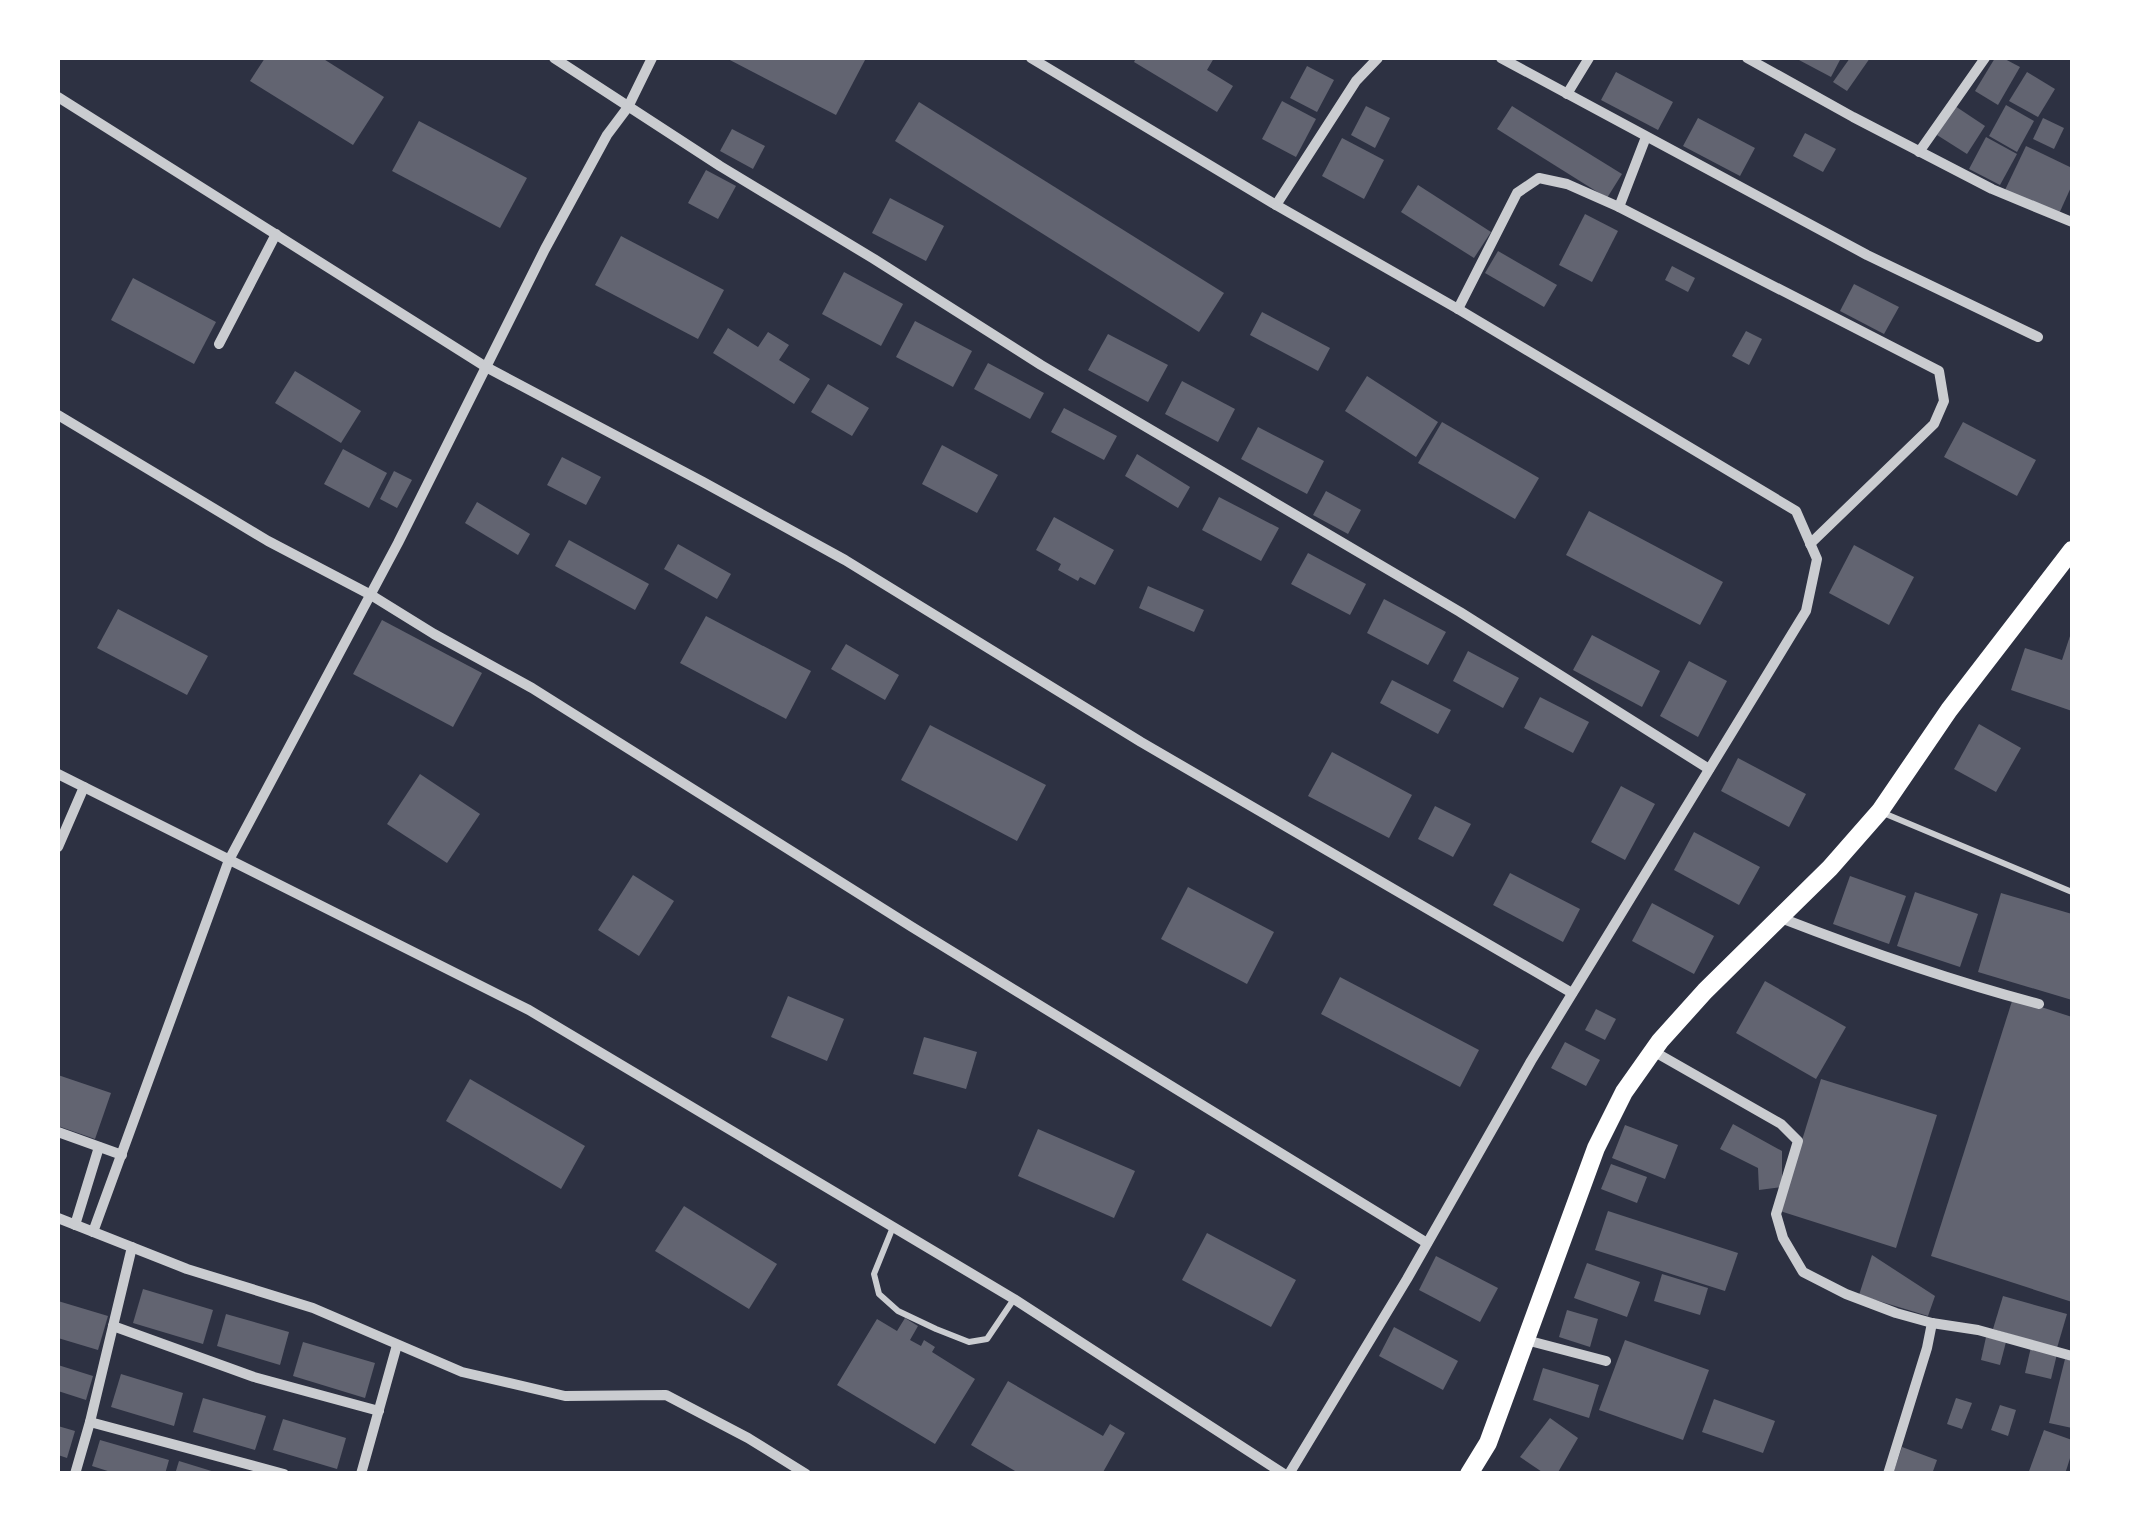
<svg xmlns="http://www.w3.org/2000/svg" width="2130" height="1531" font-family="'Nunito Sans',sans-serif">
<rect width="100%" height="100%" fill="#2d3142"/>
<!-- building -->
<g fill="#626471">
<polygon points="265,58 322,58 384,97 353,145 250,81"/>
<polygon points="726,58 861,58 865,60 836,115"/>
<polygon points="1136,58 1214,58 1207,70 1233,86 1217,112 1134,62"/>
<polygon points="1801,58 1841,58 1831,77 1799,60"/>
<polygon points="1850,58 1870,58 1847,91 1833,82"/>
<polygon points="1995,58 2003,58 2020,67 1998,105 1975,91"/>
<polygon points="1307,66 1334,80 1317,112 1290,98"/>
<polygon points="1616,72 1673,102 1658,130 1601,100"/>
<polygon points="2027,72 2055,89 2038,117 2009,101"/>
<polygon points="1282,101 1316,119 1296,157 1262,139"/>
<polygon points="919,102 1224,293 1199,332 895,141"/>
<polygon points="2006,105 2034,121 2017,152 1989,136"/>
<polygon points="1366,106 1390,118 1375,148 1351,135"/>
<polygon points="1512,106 1622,174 1607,198 1497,129"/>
<polygon points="1955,106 1985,126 1967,154 1937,135"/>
<polygon points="1698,118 1755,148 1740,176 1683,146"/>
<polygon points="2043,118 2064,128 2054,149 2033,139"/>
<polygon points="419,121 527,178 500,228 392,171"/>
<polygon points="732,129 765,146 753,169 720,151"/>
<polygon points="1805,133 1836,149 1823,172 1793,156"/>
<polygon points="1986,137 2017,154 2000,185 1969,169"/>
<polygon points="1342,138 1384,160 1364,199 1322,176"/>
<polygon points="2026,146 2072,168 2072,185 2058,216 2005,190"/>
<polygon points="706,170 736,186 718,219 688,203"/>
<polygon points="1418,185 1491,232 1474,258 1401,212"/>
<polygon points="890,198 944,226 926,261 872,233"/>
<polygon points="1585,214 1618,231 1592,282 1559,265"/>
<polygon points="621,236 724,290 698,339 595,285"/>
<polygon points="1498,251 1557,285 1544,307 1485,273"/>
<polygon points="1672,266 1695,278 1688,292 1665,280"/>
<polygon points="844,272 903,304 881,346 822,314"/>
<polygon points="133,278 216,322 194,364 111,320"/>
<polygon points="1854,284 1899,307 1884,334 1840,311"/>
<polygon points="1262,312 1330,348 1318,371 1250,335"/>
<polygon points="915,321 972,351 953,387 896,357"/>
<polygon points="728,328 758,347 768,332 789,345 779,360 810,379 794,404 713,353"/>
<polygon points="1746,331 1762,339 1749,365 1732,356"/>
<polygon points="1108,334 1168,365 1148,402 1088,370"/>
<polygon points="988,363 1044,393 1030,419 974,389"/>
<polygon points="295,371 361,411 341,443 275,403"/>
<polygon points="1367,376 1438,422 1416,457 1345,411"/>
<polygon points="1182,381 1235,409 1218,442 1165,414"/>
<polygon points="828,384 869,408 852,436 811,412"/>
<polygon points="1064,408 1117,436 1104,460 1051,432"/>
<polygon points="1442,422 1539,478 1515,519 1418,463"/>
<polygon points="1963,422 2036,460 2017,496 1944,457"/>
<polygon points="1258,427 1324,461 1307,494 1241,459"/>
<polygon points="942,445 998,475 977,513 922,484"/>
<polygon points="343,449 387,473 369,508 324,484"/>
<polygon points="1137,454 1190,487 1178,508 1125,476"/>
<polygon points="562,457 601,477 586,505 547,485"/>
<polygon points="394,471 412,480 397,508 380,499"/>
<polygon points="1326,491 1361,510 1348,534 1313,515"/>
<polygon points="1219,497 1279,528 1261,561 1202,530"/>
<polygon points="477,502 530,534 518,555 465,523"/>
<polygon points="1589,511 1723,582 1700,625 1566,555"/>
<polygon points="1054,517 1114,550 1095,585 1080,577 1078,581 1058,570 1061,564 1036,550"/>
<polygon points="569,540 649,584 635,610 555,566"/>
<polygon points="678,544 731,574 717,599 664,569"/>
<polygon points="1854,545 1914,577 1889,625 1829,593"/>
<polygon points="1308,553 1366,584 1350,615 1291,584"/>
<polygon points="1148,586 1204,610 1194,632 1139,608"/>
<polygon points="1384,599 1446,632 1428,665 1367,633"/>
<polygon points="118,609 208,656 187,695 97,648"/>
<polygon points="706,616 811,671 786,719 680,663"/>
<polygon points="382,620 482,673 453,727 353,674"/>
<polygon points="2072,630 2072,711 2011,690 2025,648 2062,660"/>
<polygon points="1592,635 1660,671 1642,707 1573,670"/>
<polygon points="846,644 899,675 885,700 831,669"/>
<polygon points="1468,651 1519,678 1503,708 1453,681"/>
<polygon points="1689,661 1727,681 1698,737 1660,716"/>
<polygon points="1392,680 1451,710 1438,734 1380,703"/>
<polygon points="1540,697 1589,722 1573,753 1524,728"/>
<polygon points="1979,724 2021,748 1996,792 1954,769"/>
<polygon points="930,725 1046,785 1017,841 901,780"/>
<polygon points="1332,752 1412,795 1389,838 1308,796"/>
<polygon points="1738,758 1806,794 1789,827 1721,791"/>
<polygon points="420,774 480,814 447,863 387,824"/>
<polygon points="1621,786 1655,804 1625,860 1591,842"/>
<polygon points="1435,806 1471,824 1453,857 1418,839"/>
<polygon points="1694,832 1760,867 1739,905 1674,870"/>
<polygon points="1510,873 1580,909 1563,942 1493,905"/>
<polygon points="633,875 674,901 639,956 598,930"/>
<polygon points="1850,876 1906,896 1889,944 1833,924"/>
<polygon points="1188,887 1274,932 1247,984 1161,939"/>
<polygon points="1915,892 1978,914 1960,967 1897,946"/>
<polygon points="2001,893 2072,914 2072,1000 1978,972"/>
<polygon points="1652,903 1714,936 1694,974 1632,941"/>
<polygon points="1340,977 1479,1050 1460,1087 1321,1014"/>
<polygon points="1765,981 1846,1027 1816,1079 1736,1033"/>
<polygon points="788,996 844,1019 827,1061 771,1037"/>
<polygon points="2013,998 2072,1017 2072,1302 1931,1256"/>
<polygon points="1596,1009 1616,1019 1605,1040 1585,1030"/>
<polygon points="924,1037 977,1052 966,1089 913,1074"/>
<polygon points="1565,1042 1600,1060 1586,1086 1551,1068"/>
<polygon points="58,1075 111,1093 95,1139 58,1126"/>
<polygon points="470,1079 585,1146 561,1189 446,1121"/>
<polygon points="1821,1079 1937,1115 1896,1248 1780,1211"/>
<polygon points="1733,1124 1782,1151 1782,1187 1759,1190 1758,1168 1720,1149"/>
<polygon points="1625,1125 1678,1145 1665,1179 1612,1158"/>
<polygon points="1038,1129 1135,1171 1114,1218 1018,1176"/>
<polygon points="1611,1164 1647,1177 1637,1203 1601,1189"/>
<polygon points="684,1206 777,1264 749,1309 655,1251"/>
<polygon points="1608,1211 1738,1253 1725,1291 1595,1250"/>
<polygon points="1207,1233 1296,1280 1271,1327 1182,1280"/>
<polygon points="1872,1255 1935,1296 1928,1316 1859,1295"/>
<polygon points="1436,1256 1498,1288 1480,1322 1419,1290"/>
<polygon points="1587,1263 1640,1282 1627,1317 1574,1298"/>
<polygon points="1662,1274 1708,1288 1700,1315 1654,1301"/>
<polygon points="143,1289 213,1310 203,1344 133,1323"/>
<polygon points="2003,1296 2067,1314 2057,1348 1993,1329"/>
<polygon points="58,1301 108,1316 98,1350 58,1338"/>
<polygon points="1567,1310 1598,1319 1590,1347 1559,1337"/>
<polygon points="226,1314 289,1332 280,1365 217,1346"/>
<polygon points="905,1318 918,1326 910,1340 921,1346 924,1340 935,1347 932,1352 975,1379 935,1444 837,1385 877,1319 897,1331"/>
<polygon points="1394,1327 1458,1361 1443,1390 1379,1356"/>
<polygon points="1986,1337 2006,1342 2000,1365 1981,1360"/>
<polygon points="1625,1340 1709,1370 1683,1440 1599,1410"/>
<polygon points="303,1342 375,1363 365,1398 293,1376"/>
<polygon points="2031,1347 2057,1354 2051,1379 2025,1373"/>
<polygon points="2065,1359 2072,1361 2072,1428 2049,1423"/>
<polygon points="58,1365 93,1376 86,1400 58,1391"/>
<polygon points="1543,1368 1599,1385 1589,1418 1533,1400"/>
<polygon points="121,1374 183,1393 174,1426 111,1407"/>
<polygon points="1008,1381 1103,1436 1110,1424 1125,1433 1102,1474 1020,1474 971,1445"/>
<polygon points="203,1398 266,1416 255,1450 193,1432"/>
<polygon points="1956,1398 1972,1403 1962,1429 1947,1424"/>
<polygon points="1714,1399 1775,1421 1763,1453 1702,1432"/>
<polygon points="2000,1405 2016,1410 2008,1436 1991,1430"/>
<polygon points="1550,1418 1578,1438 1557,1474 1545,1474 1520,1457"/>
<polygon points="283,1419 346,1438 337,1469 273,1450"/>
<polygon points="58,1426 75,1431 67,1458 58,1455"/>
<polygon points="2044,1430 2072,1440 2072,1452 2065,1474 2028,1474"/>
<polygon points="100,1440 169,1460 165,1474 117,1474 92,1466"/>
<polygon points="1902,1447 1937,1460 1932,1474 1893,1474"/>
<polygon points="179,1461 218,1473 218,1474 175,1474"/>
</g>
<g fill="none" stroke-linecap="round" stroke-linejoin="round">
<!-- service -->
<g stroke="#caccd0" stroke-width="6">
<polyline points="1881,812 2072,892"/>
<polyline points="893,1227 874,1274 879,1294 898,1311 936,1329 969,1342 987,1339 1014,1299"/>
</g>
<!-- minor -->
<g stroke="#caccd0" stroke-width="10">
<polyline points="554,58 720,166 874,259 1041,365 1460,612 1709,769"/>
<polyline points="1031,58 1276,205 1458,309 1796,511 1817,559 1806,611 1531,1061 1407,1279 1289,1474"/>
<polyline points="1501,58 1867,255 2038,337"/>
<polyline points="1747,58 1853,117 1992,189 2072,222"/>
<polyline points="1567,94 1589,58"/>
<polyline points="58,97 486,367 703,482 845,560 1141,742 1572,993"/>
<polyline points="1919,152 1985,58"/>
<polyline points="1276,205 1356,81 1378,58"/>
<polyline points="1619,207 1646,137"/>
<polyline points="1458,309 1517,193 1539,178 1567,184 1619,207 1939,371 1944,401 1934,424 1810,544"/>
<polyline points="219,344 276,234"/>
<polyline points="58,415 268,541 371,595 434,634 532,688 912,927 1427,1243"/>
<polyline points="58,774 529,1010 1014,1299 1284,1474"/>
<polyline points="58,847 84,787"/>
<path d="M 1781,918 C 1866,951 1951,981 2039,1004"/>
<polyline points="1653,1051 1781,1124 1798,1141 1776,1214 1783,1238 1803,1272 1846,1294 1896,1313 1932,1323 1978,1330 2072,1356"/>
<polyline points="58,1132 122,1155"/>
<polyline points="58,1218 187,1269 313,1308 462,1372 565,1396 666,1395 748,1438 806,1474"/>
<polyline points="75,1225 99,1147"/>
<polyline points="93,1232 229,860 398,543 545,249 607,135 628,107 652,58"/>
<polyline points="113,1326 254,1377 379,1411"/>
<polyline points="1526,1340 1606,1361"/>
<polyline points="90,1422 284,1474"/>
<polyline points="75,1474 90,1422 132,1247"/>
<polyline points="361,1474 397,1345"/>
<polyline points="1888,1474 1927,1348 1932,1323"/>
</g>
<!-- primary -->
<polyline stroke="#fff" stroke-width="18" points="1469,1474 1488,1443 1596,1148 1624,1092 1660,1041 1705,991 1830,868 1880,811 1949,710 2072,550"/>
</g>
<!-- border -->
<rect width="2130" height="1531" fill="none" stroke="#ffffff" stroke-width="120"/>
</svg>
